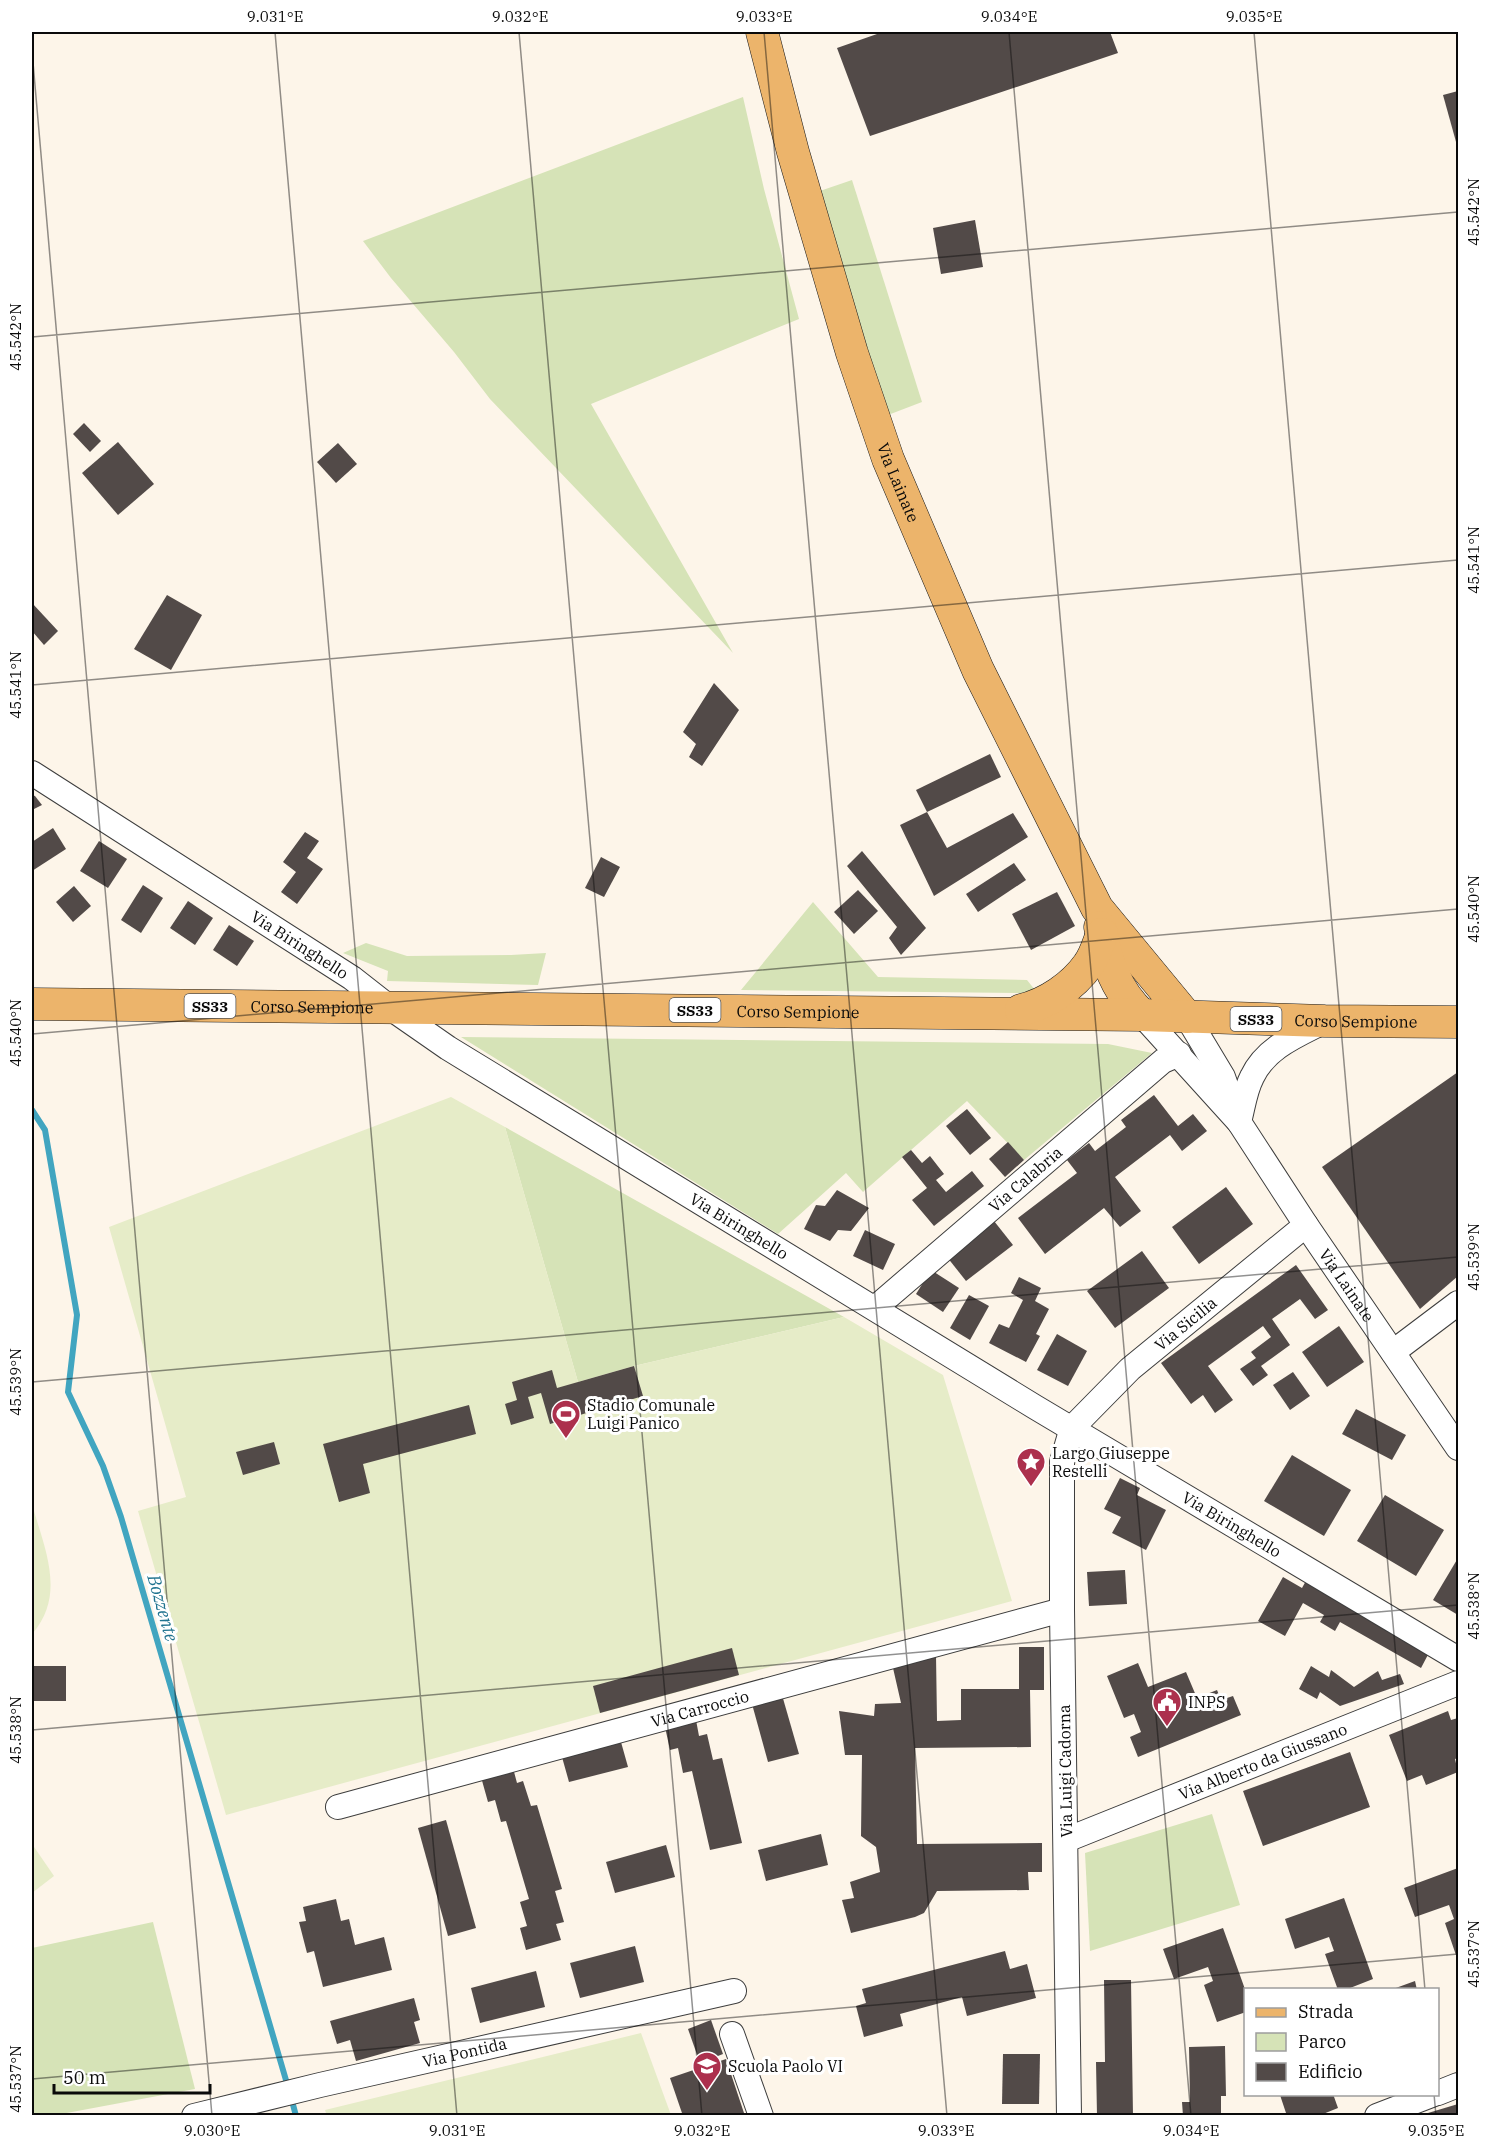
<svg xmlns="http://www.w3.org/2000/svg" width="1490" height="2147" font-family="'IBM Plex Serif',serif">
<rect width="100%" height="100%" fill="#fdf5e9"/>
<!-- green -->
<g fill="#d6e3b7">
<polygon points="743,97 764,189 799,319 591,404 733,653 490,399 454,352 391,278 363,241"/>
<polygon points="852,180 922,402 888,415 845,286 817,192"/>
<polygon points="813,902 878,977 1027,980 1035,990 1021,993 741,990"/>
<polygon points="366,943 407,956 511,955 546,953 538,985 387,981 388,971 343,953"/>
<polygon points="461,1037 1108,1044 1152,1053 1024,1160 967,1101 863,1192 846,1173 778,1234"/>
<polygon points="505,1127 844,1317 634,1366 578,1382"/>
<polygon points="1212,1814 1240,1905 1090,1951 1085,1853"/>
<polygon points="153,1922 195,2089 56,2115 32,2115 32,1948"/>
</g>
<!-- pitch -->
<g fill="#e6ecc8">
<polygon points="451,1097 505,1127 578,1382 634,1366 844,1317 943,1375 1012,1601 226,1815 138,1511 186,1497 109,1227"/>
<path d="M 32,1504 C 44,1548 67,1594 32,1634 Z"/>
<polygon points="32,1844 54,1876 32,1893"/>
<polygon points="641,2033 671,2115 327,2116 325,2110"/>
</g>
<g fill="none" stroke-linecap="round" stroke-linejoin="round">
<!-- stream -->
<g stroke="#41a5c0" stroke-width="6">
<polyline points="32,1110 45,1130 77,1315 68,1392 103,1466 121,1517 288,2087"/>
<polyline points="291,2097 296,2116"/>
</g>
</g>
<!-- building -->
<g fill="#524a48">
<polygon points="876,32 1110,32 1118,53 870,136 837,48 877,34"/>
<polygon points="1458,91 1458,149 1443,95"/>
<polygon points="975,220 983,267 941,274 933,228"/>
<polygon points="84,423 101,441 90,452 73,434"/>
<polygon points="118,442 154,484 118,515 82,473"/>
<polygon points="338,443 357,464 336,483 317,462"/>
<polygon points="167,595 202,615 171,670 134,649"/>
<polygon points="32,603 58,631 44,645 32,631"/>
<polygon points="714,683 739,710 702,766 689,757 696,744 683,732"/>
<polygon points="990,754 1001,777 927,812 916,790"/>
<polygon points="32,795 35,796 42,805 32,810"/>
<polygon points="927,812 947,848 1013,813 1028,837 934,896 900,825"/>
<polygon points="53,828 66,849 32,871 32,842"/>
<polygon points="305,832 319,841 307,858 323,869 297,904 281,892 296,872 283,862"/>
<polygon points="99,841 127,859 108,888 80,871"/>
<polygon points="862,851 926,928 901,955 889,938 897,927 847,866"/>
<polygon points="601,857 620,867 604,897 585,888"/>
<polygon points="1014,863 1026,880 978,912 966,894"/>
<polygon points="143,885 163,898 141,933 121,920"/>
<polygon points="74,886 91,906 73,922 56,902"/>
<polygon points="858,890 878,911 854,934 834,912"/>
<polygon points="1057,892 1075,926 1031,950 1012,914"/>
<polygon points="188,901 213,918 195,945 170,928"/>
<polygon points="229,925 254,941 237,966 213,950"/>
<polygon points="1458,1072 1458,1276 1420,1309 1322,1167"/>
<polygon points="1154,1095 1178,1126 1193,1114 1207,1131 1182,1151 1170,1135 1115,1177 1141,1211 1120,1227 1104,1208 1045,1254 1018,1218 1077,1173 1067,1160 1089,1143 1095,1151 1126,1127 1121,1120"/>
<polygon points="967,1109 991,1138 970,1155 946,1126"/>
<polygon points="1008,1142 1024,1160 1005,1177 989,1159"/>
<polygon points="911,1150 922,1163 930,1156 944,1174 936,1180 946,1192 972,1171 984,1186 934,1226 912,1200 927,1188 902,1157"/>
<polygon points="1226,1187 1253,1224 1199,1264 1172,1227"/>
<polygon points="837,1190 869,1208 851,1231 838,1230 830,1241 804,1229 816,1205 825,1206"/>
<polygon points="994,1221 1013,1245 966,1281 947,1257"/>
<polygon points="865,1230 895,1244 883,1270 853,1256"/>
<polygon points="1142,1251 1169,1288 1115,1328 1087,1291"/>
<polygon points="1296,1265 1328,1310 1315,1319 1300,1299 1272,1319 1290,1345 1261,1366 1268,1375 1253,1386 1240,1369 1256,1358 1251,1352 1271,1337 1263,1326 1208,1366 1233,1400 1215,1413 1203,1395 1191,1404 1161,1363"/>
<polygon points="931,1270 959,1288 943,1312 916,1294"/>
<polygon points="1019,1277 1041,1288 1035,1301 1049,1309 1036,1334 1040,1336 1026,1362 989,1343 999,1324 1009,1328 1023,1300 1011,1293"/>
<polygon points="969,1295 989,1306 970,1340 950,1328"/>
<polygon points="1339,1326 1364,1362 1327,1387 1302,1352"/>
<polygon points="1057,1334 1087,1351 1068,1386 1037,1370"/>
<polygon points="634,1366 643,1396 550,1424 541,1393 528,1397 534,1418 511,1425 505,1404 517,1400 512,1382 552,1370 557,1388"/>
<polygon points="1293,1372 1310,1396 1290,1410 1273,1385"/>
<polygon points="469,1405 476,1434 363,1464 370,1493 339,1502 323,1444"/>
<polygon points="1356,1409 1406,1435 1392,1460 1342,1434"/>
<polygon points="274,1442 280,1464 243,1475 236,1452"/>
<polygon points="1292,1455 1351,1490 1324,1536 1264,1501"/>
<polygon points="1120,1478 1140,1488 1137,1495 1166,1510 1146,1550 1112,1533 1121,1517 1104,1509"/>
<polygon points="1385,1495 1444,1530 1416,1576 1357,1541"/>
<polygon points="1458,1558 1458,1615 1433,1600"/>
<polygon points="1125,1570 1127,1604 1089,1606 1087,1572"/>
<polygon points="1283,1577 1302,1588 1307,1579 1431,1649 1421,1668 1340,1622 1335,1631 1320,1622 1324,1615 1303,1603 1285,1636 1258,1621"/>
<polygon points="1019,1647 1044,1647 1044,1690 1030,1690 1031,1747 915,1748 917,1844 1042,1843 1042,1872 1028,1872 1029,1890 937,1891 924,1913 915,1917 851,1933 842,1900 854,1898 850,1882 880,1872 876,1847 861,1836 862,1755 845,1755 839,1711 874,1716 875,1704 901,1703 893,1668 936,1655 937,1721 961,1720 961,1689 1019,1689"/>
<polygon points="732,1648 739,1675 600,1713 593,1686"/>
<polygon points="1138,1663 1148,1687 1186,1672 1197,1698 1217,1690 1221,1700 1233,1696 1241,1715 1138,1757 1130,1737 1141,1732 1134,1714 1124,1718 1107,1676"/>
<rect x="32" y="1666" width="34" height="35"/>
<polygon points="1311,1666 1329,1677 1331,1670 1354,1687 1378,1671 1382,1680 1400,1674 1404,1684 1340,1706 1320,1692 1317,1699 1299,1689"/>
<polygon points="782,1695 799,1754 768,1762 752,1704"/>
<polygon points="1448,1711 1451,1720 1458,1718 1458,1758 1455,1759 1458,1772 1426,1785 1422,1775 1407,1781 1389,1735"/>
<polygon points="696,1720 699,1736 707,1734 713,1760 722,1758 742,1843 710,1850 692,1771 683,1773 678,1748 670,1750 665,1727"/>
<polygon points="621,1742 628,1767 569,1782 562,1757"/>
<polygon points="1350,1752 1370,1807 1263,1846 1243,1791"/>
<polygon points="513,1768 517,1783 523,1781 531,1806 537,1805 562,1889 555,1891 564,1922 556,1924 561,1940 526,1950 520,1928 527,1926 520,1902 529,1899 506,1821 501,1822 495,1800 488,1802 481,1777"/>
<polygon points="446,1820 476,1928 448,1936 418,1828"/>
<polygon points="821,1834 828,1865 766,1881 758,1850"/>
<polygon points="666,1845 675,1877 615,1893 606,1862"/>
<polygon points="1458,1868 1458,1961 1445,1923 1454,1919 1449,1905 1415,1917 1404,1888"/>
<polygon points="1344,1898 1373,1979 1345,1990 1338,1990 1325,1954 1334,1951 1329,1937 1295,1949 1285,1919"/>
<polygon points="336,1899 341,1921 349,1919 355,1945 384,1937 392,1970 323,1987 314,1951 307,1953 299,1922 306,1921 303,1907"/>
<polygon points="1223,1928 1246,1992 1246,2012 1217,2022 1204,1985 1213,1981 1208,1967 1174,1979 1163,1949"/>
<polygon points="635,1946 644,1982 580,1998 570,1963"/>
<polygon points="1005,1951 1010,1969 1027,1964 1036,1998 967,2016 962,1997 900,2014 903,2026 864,2037 856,2006 866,2003 862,1989"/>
<polygon points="536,1971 545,2007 480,2023 471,1988"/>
<polygon points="1104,1980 1131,1980 1133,2116 1097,2116 1096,2062 1105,2062"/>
<polygon points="1415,1981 1417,1990 1393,1990 1393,1989"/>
<polygon points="414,1998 420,2020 414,2022 420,2043 356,2061 350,2040 337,2044 330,2021"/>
<polygon points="711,2020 723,2054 700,2063 688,2029"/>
<polygon points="1225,2046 1226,2096 1221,2096 1221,2116 1183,2116 1182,2102 1190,2102 1189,2047"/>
<polygon points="1003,2054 1040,2054 1039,2104 1002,2104"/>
<polygon points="726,2059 745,2116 683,2116 670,2078"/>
<polygon points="1333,2094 1338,2108 1318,2116 1287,2116 1280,2095"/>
<polygon points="1458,2104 1458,2116 1428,2116 1428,2113"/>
</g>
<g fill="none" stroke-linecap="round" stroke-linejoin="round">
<!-- minor casing -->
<g stroke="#3d3d3d" stroke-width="26">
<g id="minor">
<path id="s1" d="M 32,773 L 352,978 L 389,1007 L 448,1048 L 1035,1407 L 1458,1659"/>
<path id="s2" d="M 1142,1015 L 1239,1122 L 1306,1225 L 1458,1448"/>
<polyline points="1187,1017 1223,1077 1234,1108"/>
<path d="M 1239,1122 C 1243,1107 1245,1090 1252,1077 C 1266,1047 1298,1035 1325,1021"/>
<path id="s3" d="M 875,1308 L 1163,1061 L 1179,1054"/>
<polyline points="1393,1352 1458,1303"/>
<path id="s4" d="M 338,1807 L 1062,1610"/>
<path id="s5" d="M 1066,1840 L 1458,1683"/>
<polyline points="732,2034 761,2116"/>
<polyline points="1438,2093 1458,2085"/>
<path id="s6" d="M 194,2116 L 320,2085 L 734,1991"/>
<path id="s7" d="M 1069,2116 L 1062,1610 L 1062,1462 L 1072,1428 L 1130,1369 L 1306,1225"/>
<polyline points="1377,2116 1434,2094"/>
</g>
</g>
<!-- major casing -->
<g stroke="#1b1b1b" stroke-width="33">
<g id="major">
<path id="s8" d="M 762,32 L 793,152 L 852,353 L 888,459 L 978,670 L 1097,908 L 1187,1017"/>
<path d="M 1100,927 C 1106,961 1116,991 1142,1015"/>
<path id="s9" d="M 32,1004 L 1142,1015 L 1325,1021 L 1458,1022"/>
<path d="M 1021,1010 C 1047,1004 1073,986 1088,965 C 1095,956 1098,944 1102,934"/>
</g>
</g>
<!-- minor -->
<use href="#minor" stroke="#fff" stroke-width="24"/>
<!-- major -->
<use href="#major" stroke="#ecb46b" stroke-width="32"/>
</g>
<!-- ticks -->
<path fill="none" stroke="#0a0a0a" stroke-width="1.5" stroke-opacity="0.45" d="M 275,32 L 457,2116M 519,32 L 702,2116M 764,32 L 947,2116M 1009,32 L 1191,2116M 1254,32 L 1425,1990M 32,51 L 212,2116M 32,337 L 1458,212M 32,685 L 1458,560M 32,1034 L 1458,909M 32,1382 L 1458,1257M 32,1730 L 1458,1605M 32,2079 L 1458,1954M 1434,2094 L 1436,2116"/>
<!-- icons -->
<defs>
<g id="stadium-pin" transform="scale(1.5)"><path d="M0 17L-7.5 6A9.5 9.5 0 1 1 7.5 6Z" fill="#ac304d" stroke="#fff"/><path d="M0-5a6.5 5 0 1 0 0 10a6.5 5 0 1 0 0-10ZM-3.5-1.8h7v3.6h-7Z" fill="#fff"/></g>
<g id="sight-pin" transform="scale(1.5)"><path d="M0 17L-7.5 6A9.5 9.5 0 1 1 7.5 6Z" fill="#ac304d" stroke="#fff"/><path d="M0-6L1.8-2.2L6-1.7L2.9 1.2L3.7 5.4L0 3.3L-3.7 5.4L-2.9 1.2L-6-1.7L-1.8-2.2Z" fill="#fff"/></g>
<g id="civic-pin" transform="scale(1.5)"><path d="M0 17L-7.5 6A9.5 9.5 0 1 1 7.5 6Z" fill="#ac304d" stroke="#fff"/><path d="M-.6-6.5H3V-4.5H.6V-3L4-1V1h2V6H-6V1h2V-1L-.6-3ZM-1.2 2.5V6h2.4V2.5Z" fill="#fff"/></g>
<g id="school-pin" transform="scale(1.5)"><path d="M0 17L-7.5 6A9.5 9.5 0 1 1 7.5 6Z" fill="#ac304d" stroke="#fff"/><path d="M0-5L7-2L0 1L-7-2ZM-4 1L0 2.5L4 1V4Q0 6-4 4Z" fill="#fff"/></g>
</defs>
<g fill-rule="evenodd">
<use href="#stadium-pin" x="566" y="1414"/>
<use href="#sight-pin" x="1031" y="1462"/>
<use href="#civic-pin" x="1167" y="1702"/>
<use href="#school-pin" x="707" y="2066"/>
</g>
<g text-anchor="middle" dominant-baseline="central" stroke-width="6" stroke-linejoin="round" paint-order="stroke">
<!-- shield labels -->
<g fill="#fff" stroke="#545454" stroke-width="1.5">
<rect x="184.5" y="994" width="51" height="24" rx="4.5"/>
<rect x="669.5" y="998" width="51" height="24" rx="4.5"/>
<rect x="1230.5" y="1007" width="51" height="24" rx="4.5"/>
</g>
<g font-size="15" font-weight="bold" fill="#0a0a0a">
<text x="210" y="1006">SS33</text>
<text x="695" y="1010">SS33</text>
<text x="1256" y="1019">SS33</text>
</g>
<!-- street labels -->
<g font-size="16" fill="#0a0a0a" stroke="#fff">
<text stroke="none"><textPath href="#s8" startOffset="471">Via Lainate</textPath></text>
<text stroke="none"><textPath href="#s1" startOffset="318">Via Biringhello</textPath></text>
<text stroke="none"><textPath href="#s9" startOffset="280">Corso Sempione</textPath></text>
<text stroke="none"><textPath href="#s9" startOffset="766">Corso Sempione</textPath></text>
<text stroke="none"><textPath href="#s9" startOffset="1324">Corso Sempione</textPath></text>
<text stroke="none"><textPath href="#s3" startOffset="198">Via Calabria</textPath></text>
<text stroke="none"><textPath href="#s1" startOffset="840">Via Biringhello</textPath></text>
<text stroke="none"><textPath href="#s2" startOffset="340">Via Lainate</textPath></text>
<text stroke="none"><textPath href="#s7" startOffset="844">Via Sicilia</textPath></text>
<text stroke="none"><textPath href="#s1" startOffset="1416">Via Biringhello</textPath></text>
<text stroke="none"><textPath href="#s4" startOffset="375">Via Carroccio</textPath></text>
<text stroke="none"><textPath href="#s5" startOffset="212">Via Alberto da Giussano</textPath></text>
<text transform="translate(1065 1771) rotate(-91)">Via Luigi Cadorna</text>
<text stroke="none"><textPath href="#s6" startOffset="278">Via Pontida</textPath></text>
</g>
<!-- poi labels -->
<g font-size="16" fill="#0a0a0a" stroke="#fff" text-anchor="start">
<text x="587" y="1405">Stadio Comunale<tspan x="587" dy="18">Luigi Panico</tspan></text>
<text x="1052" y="1453">Largo Giuseppe<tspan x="1052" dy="18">Restelli</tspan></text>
<text x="1188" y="1702">INPS</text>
<text x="728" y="2066">Scuola Paolo VI</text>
</g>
<!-- water labels -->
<g font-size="18" font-style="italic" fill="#20738f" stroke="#fff">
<text transform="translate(163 1608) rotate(74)">Bozzente</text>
</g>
</g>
<!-- border -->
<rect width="1490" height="2147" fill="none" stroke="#ffffff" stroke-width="66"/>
<!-- legend -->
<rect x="1244" y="1988" width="195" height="108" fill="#ffffff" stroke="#9d9d9d" stroke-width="1.5"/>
<rect x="1256" y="2008" width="30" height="9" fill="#ecb46b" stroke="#9d9d9d" stroke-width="1.5"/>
<text x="1298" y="2018" font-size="18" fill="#0a0a0a">Strada</text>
<rect x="1256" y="2033" width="30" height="18" fill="#d6e3b7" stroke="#9d9d9d" stroke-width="1.5"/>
<text x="1298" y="2048" font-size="18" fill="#0a0a0a">Parco</text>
<rect x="1256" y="2063" width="30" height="18" fill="#524a48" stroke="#9d9d9d" stroke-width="1.5"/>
<text x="1298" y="2078" font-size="18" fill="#0a0a0a">Edificio</text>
<!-- scale -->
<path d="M54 2084v9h156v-9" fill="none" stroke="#0a0a0a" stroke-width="3"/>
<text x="63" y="2084" font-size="18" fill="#0a0a0a" stroke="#ffffff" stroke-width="4.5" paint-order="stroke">50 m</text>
<rect x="33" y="33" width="1424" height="2081" fill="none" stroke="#0a0a0a" stroke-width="2"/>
<g font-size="15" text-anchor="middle" fill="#0a0a0a">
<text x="275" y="22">9.031°E</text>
<text x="520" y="22">9.032°E</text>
<text x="764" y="22">9.033°E</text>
<text x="1009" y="22">9.034°E</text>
<text x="1254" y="22">9.035°E</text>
<text transform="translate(1474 212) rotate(-90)" y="5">45.542°N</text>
<text transform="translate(16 337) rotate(-90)" y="5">45.542°N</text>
<text transform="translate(1474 560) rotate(-90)" y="5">45.541°N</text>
<text transform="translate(16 685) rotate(-90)" y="5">45.541°N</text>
<text transform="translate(1474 909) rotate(-90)" y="5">45.540°N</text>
<text transform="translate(16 1033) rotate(-90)" y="5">45.540°N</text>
<text transform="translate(1474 1257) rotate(-90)" y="5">45.539°N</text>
<text transform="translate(16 1382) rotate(-90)" y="5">45.539°N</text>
<text transform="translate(1474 1606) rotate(-90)" y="5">45.538°N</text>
<text transform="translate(16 1730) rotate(-90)" y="5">45.538°N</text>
<text transform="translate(1474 1954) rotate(-90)" y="5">45.537°N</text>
<text transform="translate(16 2079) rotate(-90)" y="5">45.537°N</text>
<text x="212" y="2136">9.030°E</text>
<text x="457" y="2136">9.031°E</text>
<text x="702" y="2136">9.032°E</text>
<text x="946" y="2136">9.033°E</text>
<text x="1191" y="2136">9.034°E</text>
<text x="1436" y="2136">9.035°E</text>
</g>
</svg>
